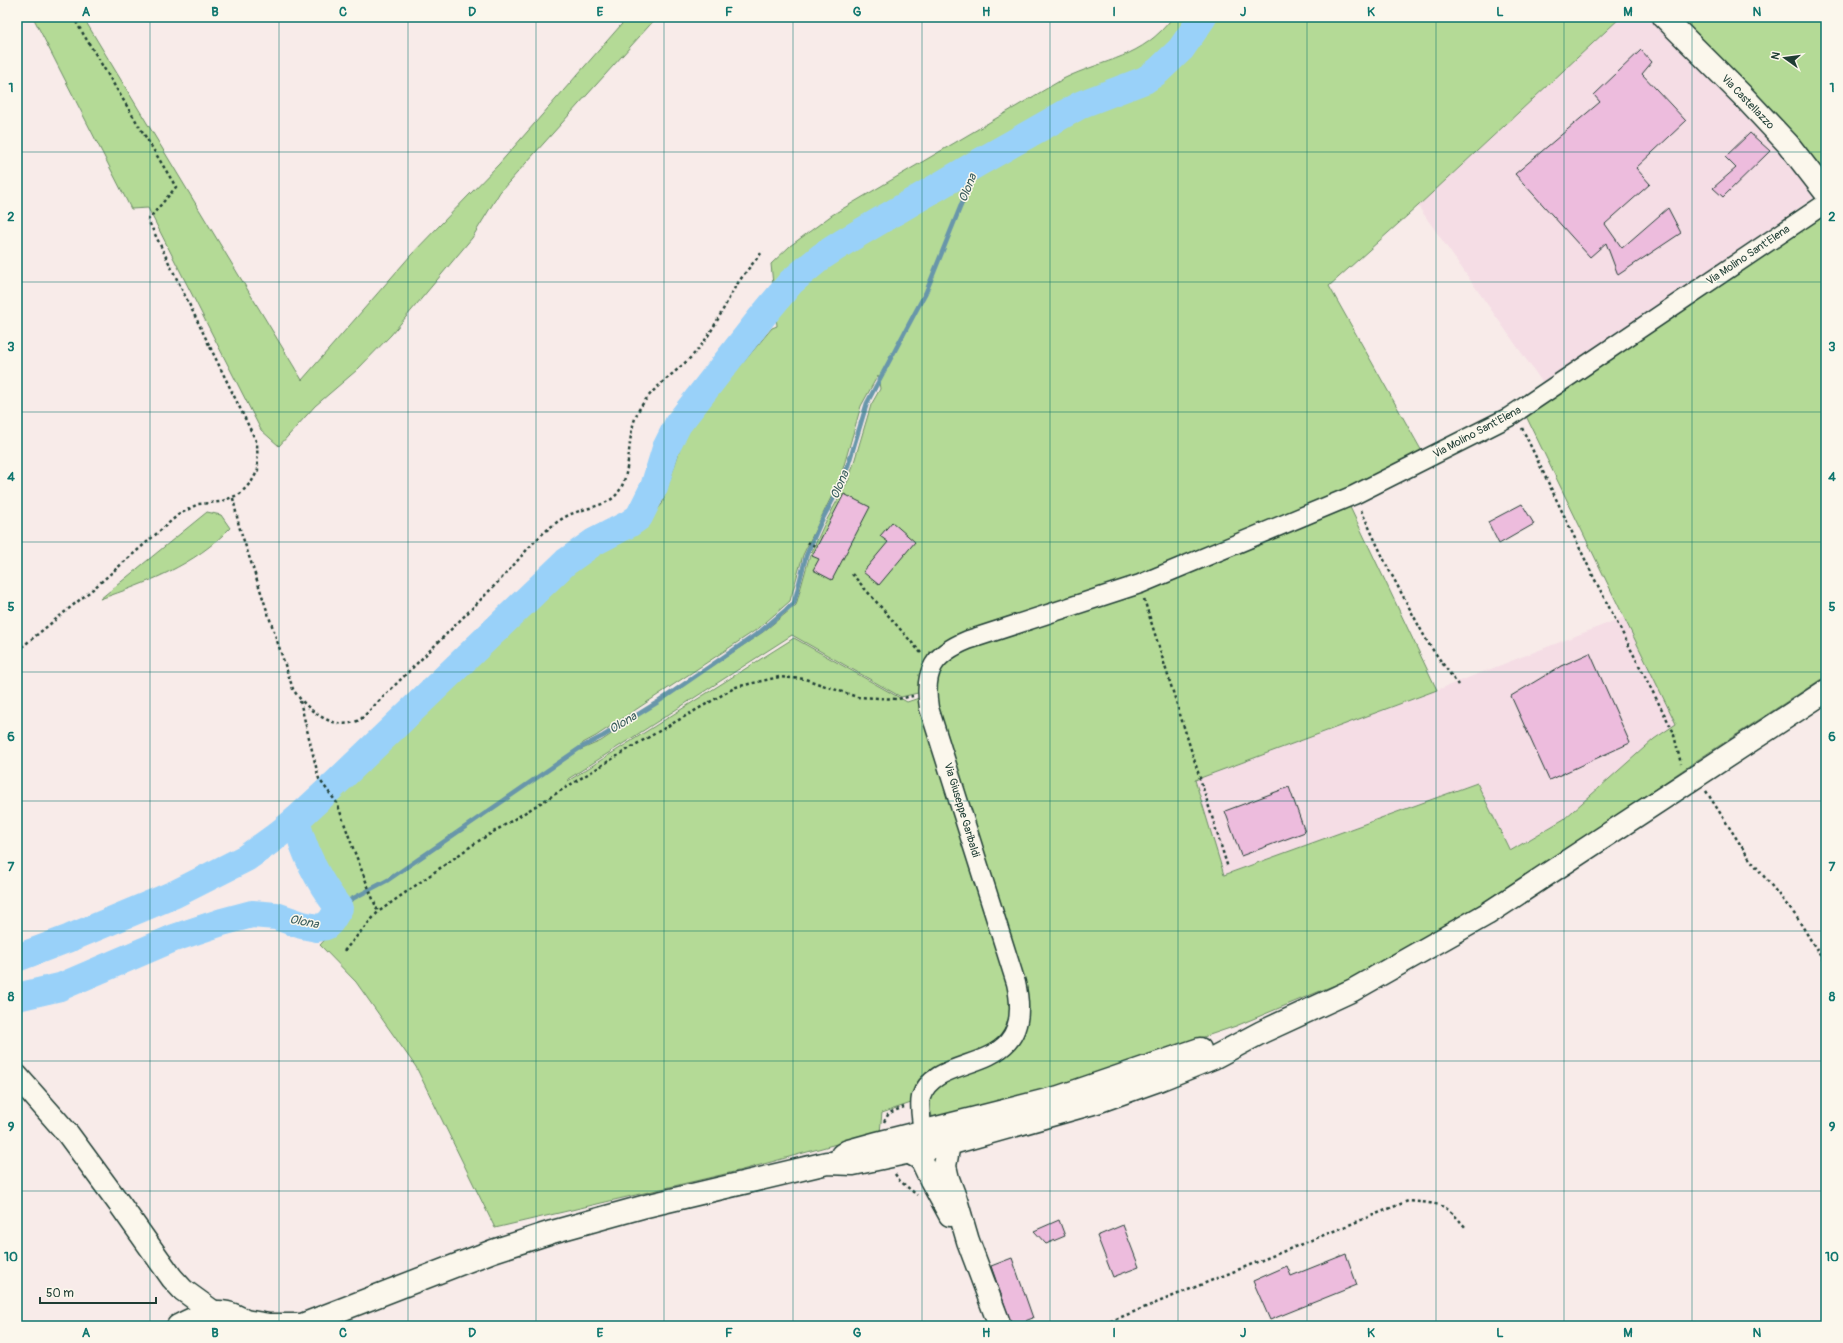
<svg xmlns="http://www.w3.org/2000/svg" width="1843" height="1343" font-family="Pangolin,sans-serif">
<rect width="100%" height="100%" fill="#f8ebe9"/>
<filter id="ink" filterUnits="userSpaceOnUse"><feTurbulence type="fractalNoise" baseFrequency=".025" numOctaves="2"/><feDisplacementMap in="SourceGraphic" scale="8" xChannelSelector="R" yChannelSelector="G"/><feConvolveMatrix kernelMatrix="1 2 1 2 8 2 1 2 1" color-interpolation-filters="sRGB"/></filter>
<g filter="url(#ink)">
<!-- built -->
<g fill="#f5dde5">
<polygon points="1621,17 1657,17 1683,43 1819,194 1552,380 1545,386 1418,206"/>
<polygon points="1624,617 1676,724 1654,739 1564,819 1510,851 1477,783 1224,875 1195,780 1437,690"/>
</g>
<!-- green -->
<g fill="#b4da96" stroke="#6a8c65" fill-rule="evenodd">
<polygon points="33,17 83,17 302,380 411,255 499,164 628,17 657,17 500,192 472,238 391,335 357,370 315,406 279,446 261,430 148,208 131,209"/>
<path d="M 1173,17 L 1196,17 L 1179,43 L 1160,61 L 1143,73 L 1083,96 L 1055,114 L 1043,133 L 1087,111 L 1148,88 L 1165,78 L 1190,55 L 1214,17 L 1621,17 L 1418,206 L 1329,286 L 1424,455 L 1366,482 L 1118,584 L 948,643 L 930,651 L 922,692 L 901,697 L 792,635 L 568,779 L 568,781 L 794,638 L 907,702 L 922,697 L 1014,998 L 1006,1032 L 985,1050 L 954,1061 L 922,1076 L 914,1102 L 882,1113 L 880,1132 L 742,1170 L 495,1228 L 416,1067 L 356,982 L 320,945 L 346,917 L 341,898 L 319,867 L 302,821 L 347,788 L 441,693 L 506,637 L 575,570 L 603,551 L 638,533 L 662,504 L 686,431 L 772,328 L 777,326 L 771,264 L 790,246 L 832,215 L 1063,79 C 1106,58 1142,59 1173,17 ZM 878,375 L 880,389 L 871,405 L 849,479 L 824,525 L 809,558 L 796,605 L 763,632 L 601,741 L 580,750 L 583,743 L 596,736 L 759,628 L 790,601 L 803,555 L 840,479 L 861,406 Z"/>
<polygon points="1673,17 1826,17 1826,184"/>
<polygon points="1826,212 1826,676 1696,761 1585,837 1474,908 1366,972 1236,1026 1047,1090 934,1122 928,1103 931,1091 946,1081 970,1073 1001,1056 1026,1018 933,701 936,671 962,650 1349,505 1437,690 1195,780 1224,875 1477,783 1510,851 1564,819 1654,739 1676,724 1526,416"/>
<path d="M 207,512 L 221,515 L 230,528 C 195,565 147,583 100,599 Z"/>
</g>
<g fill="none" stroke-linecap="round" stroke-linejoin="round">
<!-- stream -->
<polyline stroke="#6896aa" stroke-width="4.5" points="339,908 350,900 388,880 580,748 603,736 658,702 761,631 794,603 806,556 820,524 844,479 867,403 926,292 978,163"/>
<!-- river -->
<g stroke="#99d1f9" stroke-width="28">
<polyline points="17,958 70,938 175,894 246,858 274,838 296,820 336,783 566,562 594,542 629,524 639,517 654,487 666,448 678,424 761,318 791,282 821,257 844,242 978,163 1082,104 1145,80 1158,71 1181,49 1203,17"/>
<path d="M 17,997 L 60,987 L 174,938 L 222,922 L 252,914 L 276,916 L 302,925 L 317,928 L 326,926 L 331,921 L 339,908 C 318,881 304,854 296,820"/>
</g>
</g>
<!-- building -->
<g fill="#edbcdd" stroke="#1f3d34">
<polygon points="1641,50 1652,62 1642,74 1686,121 1636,168 1650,184 1605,224 1622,248 1668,208 1681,233 1618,275 1606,243 1590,257 1515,174 1600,102 1594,95"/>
<polygon points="1750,133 1770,151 1723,197 1713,188 1736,168 1725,157"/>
<polygon points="844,494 870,507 832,580 813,570 819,559 812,556"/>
<polygon points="1522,504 1534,524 1499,544 1488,522"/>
<polygon points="892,522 915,542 879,585 863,572 888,542 880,536"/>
<polygon points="1590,653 1630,743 1549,780 1511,696 1561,666"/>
<polygon points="1289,787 1305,832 1241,856 1225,811"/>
<polygon points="1059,1220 1065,1236 1046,1244 1034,1231"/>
<polygon points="1123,1225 1139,1267 1113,1277 1097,1236"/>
<polygon points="1346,1254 1357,1285 1270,1320 1253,1281 1287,1266 1291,1276"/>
<polygon points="1012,1258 1033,1318 1012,1326 991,1266"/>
</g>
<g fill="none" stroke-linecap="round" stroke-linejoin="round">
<!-- street casing -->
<g stroke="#1f3d34" stroke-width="21">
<path id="street" d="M 922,1125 C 921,1116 919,1106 921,1097 C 937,1048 1038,1081 1016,983 L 929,708 C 923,670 934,654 968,640 L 1140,584 L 1354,495 L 1509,417 L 1826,203"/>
</g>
<!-- secondary casing -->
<g stroke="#1f3d34" stroke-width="25">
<g id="secondary">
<polyline points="1664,17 1742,95 1788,144 1826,193"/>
<polyline points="17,1076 68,1134 121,1206 172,1278 183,1290 212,1311"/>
<polyline points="949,1144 945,1166 948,1179 956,1200 968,1241 1000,1326"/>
<polyline points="910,1153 919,1158 923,1163 931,1180 950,1215"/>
<polyline points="842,1155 848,1151 877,1143 1059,1097 1200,1049"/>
<polyline points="245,1321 269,1325 302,1325 493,1251 552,1232 646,1206 827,1163 853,1164 949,1144 1097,1102 1156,1081 1213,1058 1262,1032 1353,990 1487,914 1826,691"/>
<path d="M 178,1326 C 205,1312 225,1303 251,1326"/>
</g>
</g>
<!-- path -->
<g stroke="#1f3d34" stroke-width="2.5" stroke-dasharray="3 3" stroke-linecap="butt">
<polyline points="1522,428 1594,578 1673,731 1681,764"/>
<path d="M 233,498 L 239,526 L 293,689 C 306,710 336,734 361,719 C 407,673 453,628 499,581 C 515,565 529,545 547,530 C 554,524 562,518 571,514 C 585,508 607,506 617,494 C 634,473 624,434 640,408 C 655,383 682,370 700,347 C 714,329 723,309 734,289 C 742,276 753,263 763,251"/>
<polyline points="1361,510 1387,566 1428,643 1458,685"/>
<polyline points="807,542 817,547"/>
<polyline points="852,574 921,653"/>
<polyline points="1144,599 1228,868"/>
<polyline points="17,651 93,589 178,515 198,504 220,502 240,494 252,481 258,470 257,443 148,220 176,187 73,17"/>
<polyline points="300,701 319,779 337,803 353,848 378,912"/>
<polyline points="1706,791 1749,858 1796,916 1826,965"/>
<polyline points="344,951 378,912 477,842 635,745 736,687 779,677 805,679 857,697 898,699 913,696"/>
<polyline points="884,1122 889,1113 904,1107"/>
<polyline points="895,1174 900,1181 917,1195"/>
<path d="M 1099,1326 L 1408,1201 C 1441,1204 1444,1202 1466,1228"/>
</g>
<!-- street -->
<use href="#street" stroke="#fbf7ec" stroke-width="18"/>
<!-- secondary -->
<use href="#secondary" stroke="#fbf7ec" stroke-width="22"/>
</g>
</g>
<!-- grid -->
<path fill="none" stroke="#0f766e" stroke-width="1" stroke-opacity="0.55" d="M 150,17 L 150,1326M 279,17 L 279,1326M 408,17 L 408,1326M 536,17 L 536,1326M 664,17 L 664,1326M 793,17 L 793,1326M 922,17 L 922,1326M 1050,17 L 1050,1326M 1178,17 L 1178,1326M 1307,17 L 1307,1326M 1436,17 L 1436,1326M 1564,17 L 1564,1326M 1692,17 L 1692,1326M 17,152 L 1826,152M 17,282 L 1826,282M 17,412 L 1826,412M 17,542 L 1826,542M 17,672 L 1826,672M 17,801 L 1826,801M 17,931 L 1826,931M 17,1061 L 1826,1061M 17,1191 L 1826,1191"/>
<g text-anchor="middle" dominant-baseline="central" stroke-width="3" stroke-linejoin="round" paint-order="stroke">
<!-- street labels -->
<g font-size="11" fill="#1f3d34" stroke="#fbf7ec">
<text transform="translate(1748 102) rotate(46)">Via Castellazzo</text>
<text transform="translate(1748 255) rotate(-34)">Via Molino Sant'Elena</text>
<text transform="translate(1477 432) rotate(-28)">Via Molino Sant'Elena</text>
<text transform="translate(962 810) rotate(73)">Via Giuseppe Garibaldi</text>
</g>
<!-- water labels -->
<g font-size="12" font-style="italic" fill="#375b5b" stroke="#fbf7ec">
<text transform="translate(968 188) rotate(-68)">Olona</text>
<text transform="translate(840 485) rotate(-67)">Olona</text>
<text transform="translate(623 723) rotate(-31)">Olona</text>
<text transform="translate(304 922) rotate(11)">Olona</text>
</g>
</g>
<!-- margin -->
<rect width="1843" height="1343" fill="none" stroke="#fbf7ec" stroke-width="44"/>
<!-- north arrow -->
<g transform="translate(1785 58) rotate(284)" stroke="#fbf7ec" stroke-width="3" paint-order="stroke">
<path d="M0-3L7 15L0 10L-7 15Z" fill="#1f3d34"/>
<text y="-6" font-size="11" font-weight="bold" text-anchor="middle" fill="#1f3d34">N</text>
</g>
<!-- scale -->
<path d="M40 1297v6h116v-6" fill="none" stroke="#1f3d34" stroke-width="2"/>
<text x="46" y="1297" font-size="12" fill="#1f3d34" stroke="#fbf7ec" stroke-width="3" paint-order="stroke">50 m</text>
<rect x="22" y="22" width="1799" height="1299" fill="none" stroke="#0f766e" stroke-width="1.5"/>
<g font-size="13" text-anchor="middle" font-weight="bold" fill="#0f766e">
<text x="86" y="16">A</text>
<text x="215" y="16">B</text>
<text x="343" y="16">C</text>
<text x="472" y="16">D</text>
<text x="600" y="16">E</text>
<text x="729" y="16">F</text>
<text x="857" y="16">G</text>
<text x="986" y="16">H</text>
<text x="1114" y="16">I</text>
<text x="1243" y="16">J</text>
<text x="1371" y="16">K</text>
<text x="1500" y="16">L</text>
<text x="1628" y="16">M</text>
<text x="1757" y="16">N</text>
<text x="11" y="92">1</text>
<text x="1832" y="92">1</text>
<text x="11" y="221">2</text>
<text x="1832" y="221">2</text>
<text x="11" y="351">3</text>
<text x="1832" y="351">3</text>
<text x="11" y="481">4</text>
<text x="1832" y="481">4</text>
<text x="11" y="611">5</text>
<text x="1832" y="611">5</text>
<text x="11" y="741">6</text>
<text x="1832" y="741">6</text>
<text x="11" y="871">7</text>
<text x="1832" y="871">7</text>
<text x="11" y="1001">8</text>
<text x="1832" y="1001">8</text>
<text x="11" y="1131">9</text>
<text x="1832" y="1131">9</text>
<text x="11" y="1261">10</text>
<text x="1832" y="1261">10</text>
<text x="86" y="1337">A</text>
<text x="215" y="1337">B</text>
<text x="343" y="1337">C</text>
<text x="472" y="1337">D</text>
<text x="600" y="1337">E</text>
<text x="729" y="1337">F</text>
<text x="857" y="1337">G</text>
<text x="986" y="1337">H</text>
<text x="1114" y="1337">I</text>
<text x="1243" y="1337">J</text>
<text x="1371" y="1337">K</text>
<text x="1500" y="1337">L</text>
<text x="1628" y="1337">M</text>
<text x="1757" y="1337">N</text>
</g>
</svg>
